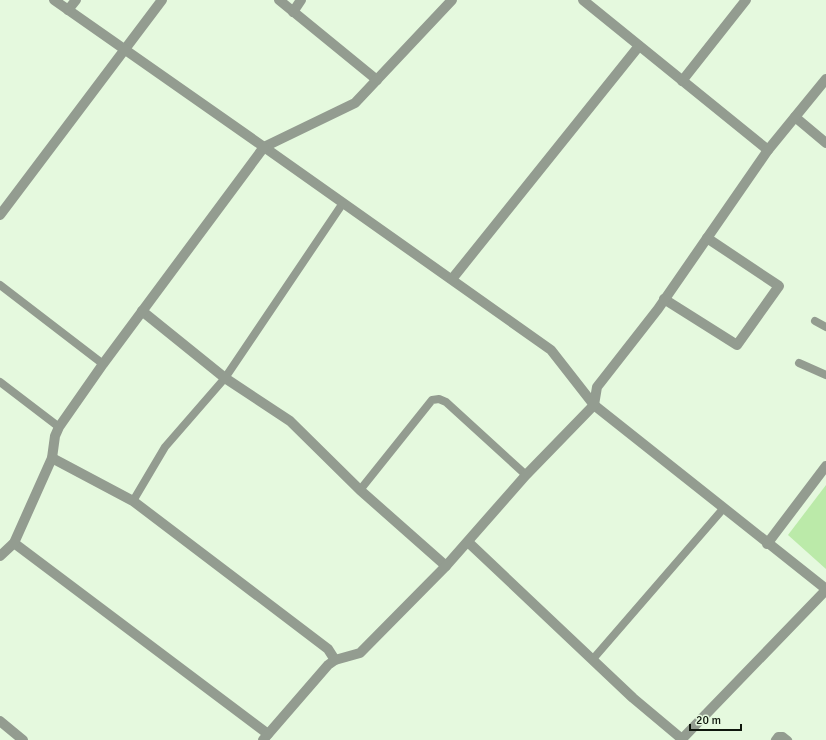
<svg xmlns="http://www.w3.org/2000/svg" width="826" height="740" font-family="Signika,sans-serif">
<rect width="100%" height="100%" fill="#e5f9de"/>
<!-- green -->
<polygon fill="#bbeaa9" points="826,485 826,569 788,535"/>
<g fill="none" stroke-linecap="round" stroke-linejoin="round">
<!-- service -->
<g stroke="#939c90" stroke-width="8">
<polyline points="0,285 103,364"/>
<polyline points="815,321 826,327"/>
<polyline points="799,363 826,375"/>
<polyline points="0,382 59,427"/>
<polyline points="360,490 432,400 439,399 446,402 526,475"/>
<polyline points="133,501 165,447 225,378 343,203"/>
<polyline points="593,659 723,509"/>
<polyline points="775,740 778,736 783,736 788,740"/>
</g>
<!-- minor -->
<g stroke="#939c90" stroke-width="10">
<polyline points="279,0 377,80"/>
<polyline points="583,0 768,150"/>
<polyline points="68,10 76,0"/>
<polyline points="293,12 301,0"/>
<polyline points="682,81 746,0"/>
<polyline points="795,117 826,143"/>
<polyline points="264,147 551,350 594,405 826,589"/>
<polyline points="0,215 162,0"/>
<polyline points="452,279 639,46"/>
<polyline points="664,299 737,345 779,286 707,238"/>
<polyline points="142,311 225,378 290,421 360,490 446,566"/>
<polyline points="52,458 133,501 328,649 335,660"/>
<polyline points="468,542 633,698 682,739"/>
<polyline points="14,543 268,734"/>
<polyline points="767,544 826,466"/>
<polyline points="0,556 14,543 52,458 55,436 59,427 103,364 264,147 355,103 452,0"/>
<polyline points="263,740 328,665 335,660 360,653 446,566 526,475 594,405 597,387 658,309 768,150 826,79"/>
<polyline points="681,740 826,590"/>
</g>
<!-- tertiary -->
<g stroke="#939c90" stroke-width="10">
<polyline points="54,0 264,147"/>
<polyline points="0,721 23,740"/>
</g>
</g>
<!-- scale -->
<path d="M690 724v6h51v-6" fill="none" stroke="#0f160c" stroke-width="2"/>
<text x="696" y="724" font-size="12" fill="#0f160c" stroke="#e5f9de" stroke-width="3" paint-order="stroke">20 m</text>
</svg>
